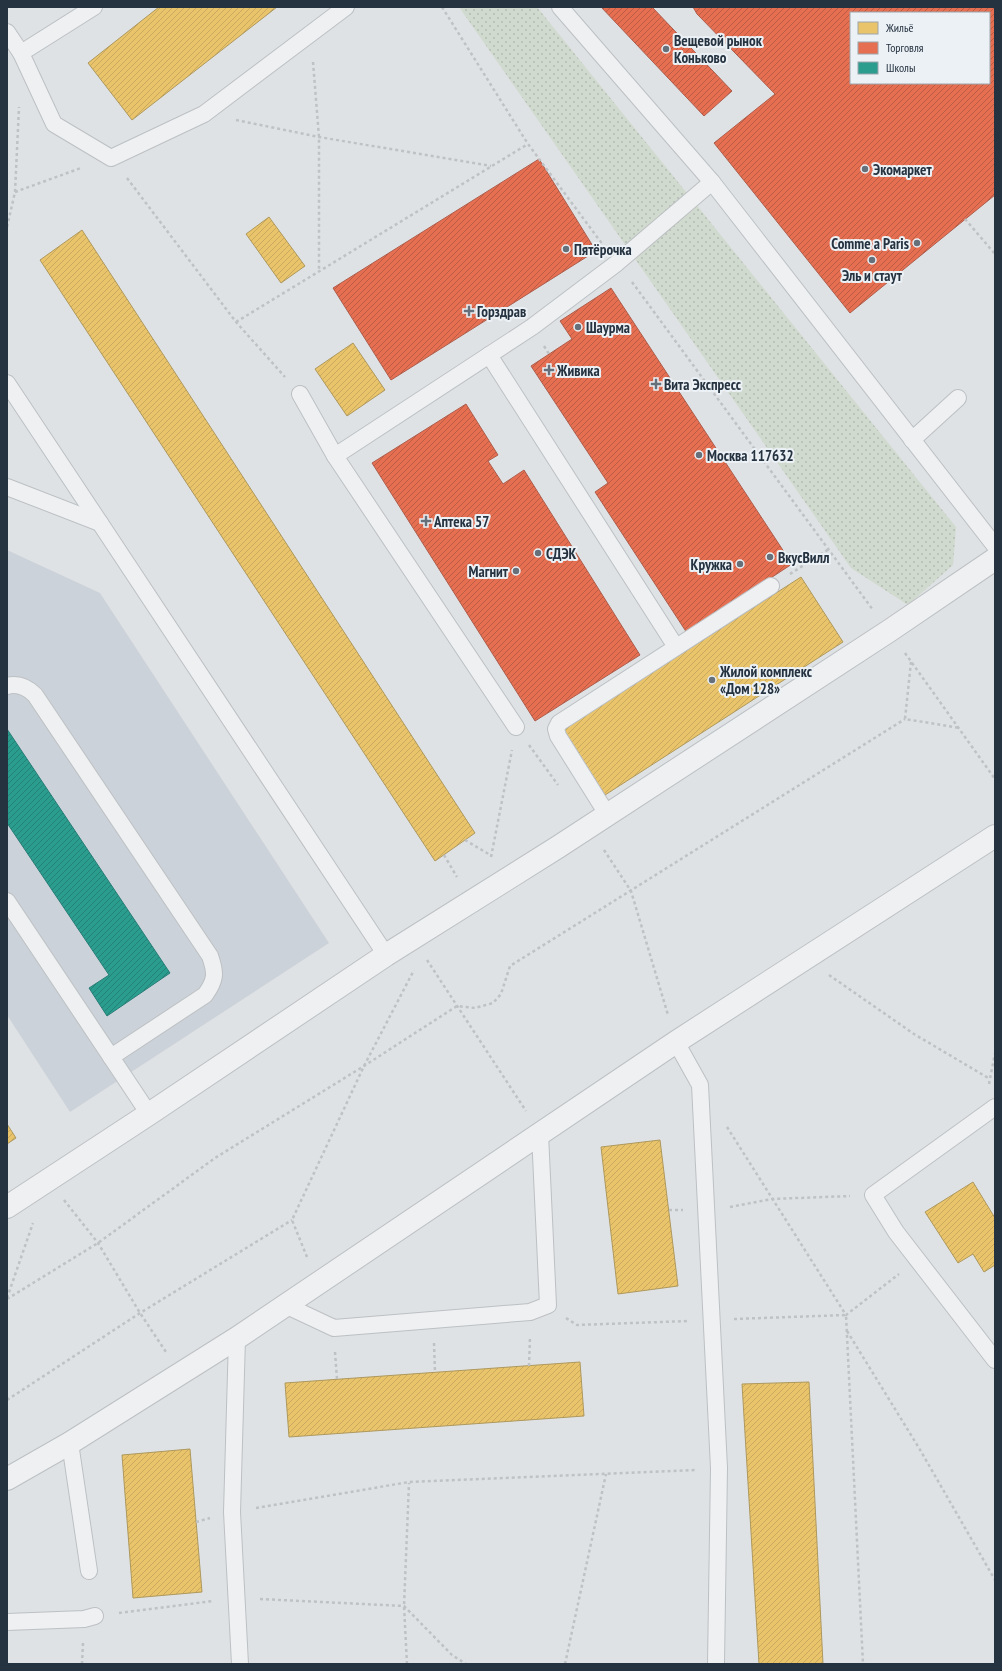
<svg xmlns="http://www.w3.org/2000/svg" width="1002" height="1671" font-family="'PT Sans Narrow',sans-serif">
<defs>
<pattern id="grass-dots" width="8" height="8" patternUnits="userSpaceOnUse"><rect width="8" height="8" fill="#d1dace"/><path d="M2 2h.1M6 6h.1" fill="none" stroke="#b3bcb2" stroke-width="1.8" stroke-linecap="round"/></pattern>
<pattern id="homes-hatch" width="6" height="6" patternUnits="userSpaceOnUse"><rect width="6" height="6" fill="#e9c46a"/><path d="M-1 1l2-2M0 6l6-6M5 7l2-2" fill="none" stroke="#c8a95d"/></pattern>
<pattern id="shops-hatch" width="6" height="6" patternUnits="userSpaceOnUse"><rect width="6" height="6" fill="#e76f51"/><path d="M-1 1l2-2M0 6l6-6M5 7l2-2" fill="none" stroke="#bb5c45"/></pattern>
<pattern id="schools-hatch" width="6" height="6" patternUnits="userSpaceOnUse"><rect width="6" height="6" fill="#2a9d8f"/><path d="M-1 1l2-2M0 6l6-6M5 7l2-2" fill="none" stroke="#248176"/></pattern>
</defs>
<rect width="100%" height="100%" fill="#dfe2e5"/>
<!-- built -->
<polygon fill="#ccd2d9" points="7,550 100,593 329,943 70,1112 7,1015"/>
<!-- grass -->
<polygon fill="url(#grass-dots)" points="459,7 537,7 956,527 953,565 908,605 851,568"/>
<!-- homes -->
<g fill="url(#homes-hatch)" stroke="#ae985d">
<polygon points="159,7 277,7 132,120 88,63"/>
<polygon points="269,217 305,266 281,283 246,234"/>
<polygon points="82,230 475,833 435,861 40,260"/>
<polygon points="353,343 385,390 347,416 315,369"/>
<polygon points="801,577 843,642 605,795 563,730"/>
<polygon points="7,1124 16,1138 7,1144"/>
<polygon points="660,1140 678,1286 618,1294 601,1147"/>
<polygon points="973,1182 995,1218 995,1265 984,1272 973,1254 958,1263 925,1212"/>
<polygon points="580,1362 584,1416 289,1437 285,1383"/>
<polygon points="809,1382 823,1664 759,1664 742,1384"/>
<polygon points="190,1449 202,1592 133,1598 122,1455"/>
</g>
<!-- shops -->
<g fill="url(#shops-hatch)" stroke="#ad5d4c" fill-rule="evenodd">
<polygon points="601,7 652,7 732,91 704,116"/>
<path d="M 693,7 L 995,7 L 995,195 L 850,313 L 714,143 L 775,94 L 697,14 ZM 851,13 L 989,13 L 989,83 L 851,83 Z"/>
<polygon points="539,159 596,251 391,380 333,288"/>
<polygon points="611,288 792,564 687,633 595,492 608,483 531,366 572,339 560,321"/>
<polygon points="466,404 498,455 488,461 503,484 524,470 640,655 535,721 372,463"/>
</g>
<!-- schools -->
<polygon fill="url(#schools-hatch)" stroke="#287d77" points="7,729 170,973 107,1016 89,988 109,975 7,823"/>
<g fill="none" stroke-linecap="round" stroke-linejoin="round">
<!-- lane casing -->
<g stroke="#bdc0c3" stroke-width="18">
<g id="lane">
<polyline points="94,7 21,53 54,124 111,158 204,114 346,7"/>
<polyline points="560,7 712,182 995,546"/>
<polyline points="7,32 21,53"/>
<polyline points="489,355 676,647"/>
<polyline points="7,383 100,523"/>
<polyline points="300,394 335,456 532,327 617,263 712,182"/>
<polyline points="912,440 958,398"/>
<polyline points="335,456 516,727"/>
<polyline points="7,487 100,523 386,955"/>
<path d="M 7,686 C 18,683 27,687 35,695 L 210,956 C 216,973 216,980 205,995 L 111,1057"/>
<polyline points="607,814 558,736 556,729 559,723 771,586"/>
<polyline points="7,901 149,1114"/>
<polyline points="676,1042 700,1085 719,1468 716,1664"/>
<polyline points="995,1107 873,1195 896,1232 995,1360"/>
<polyline points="285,1305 334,1328 530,1312 548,1305 540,1134"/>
<polyline points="237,1338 232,1512 240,1664"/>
<polyline points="70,1443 89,1571"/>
<polyline points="7,1622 84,1619 95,1616"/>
</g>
</g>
<!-- street casing -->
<g stroke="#bdc0c3" stroke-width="24">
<g id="street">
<polyline points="7,1207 149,1114 386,955 558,847 889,631 995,559"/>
<polyline points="7,1479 70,1443 237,1338 676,1042 995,836"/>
</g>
</g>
<!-- path -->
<g stroke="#bec2c5" stroke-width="2.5" stroke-dasharray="3 3" stroke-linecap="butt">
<polyline points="442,7 528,144 603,245"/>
<polyline points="313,62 319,137 319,271"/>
<polyline points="236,120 319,137 491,166"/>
<polyline points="127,178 236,322 285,377"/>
<polyline points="15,192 81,168"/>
<polyline points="965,219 995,254"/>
<polyline points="7,227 15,192 19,107"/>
<polyline points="632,282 873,610"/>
<polyline points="236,322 528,144"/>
<polyline points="544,346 549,354"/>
<polyline points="790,574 829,549"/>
<polyline points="905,653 995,779"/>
<polyline points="911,662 905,719 960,728"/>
<polyline points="529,745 558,785"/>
<polyline points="465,840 492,856"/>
<polyline points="604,850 631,891 668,1015"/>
<polyline points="444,855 457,877"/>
<polyline points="491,857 512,750"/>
<polyline points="427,960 526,1111"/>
<polyline points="829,975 914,1034 990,1079"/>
<polyline points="989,1084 995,1053"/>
<polyline points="727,1127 846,1315 899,1274"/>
<polyline points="64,1200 98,1243 140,1313 166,1352"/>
<polyline points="730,1207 772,1199 850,1196"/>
<polyline points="669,1210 683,1210"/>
<polyline points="307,1257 292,1220 364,1066 414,970"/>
<polyline points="7,1298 33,1223"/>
<polyline points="7,1299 98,1243 215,1158 364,1066 457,1006 475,1008 493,1003 501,994 510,966 905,719"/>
<polyline points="566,1318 577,1325 689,1321"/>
<polyline points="734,1319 846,1315 863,1664"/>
<polyline points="847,1331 919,1448 995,1580"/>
<polyline points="434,1343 435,1372"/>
<polyline points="335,1352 337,1379"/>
<polyline points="529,1366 530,1337"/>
<polyline points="7,1400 140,1313 292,1220"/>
<polyline points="256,1508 409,1482 696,1470"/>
<polyline points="196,1522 210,1518"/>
<polyline points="260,1599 404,1606 452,1655 466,1664"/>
<polyline points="119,1613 213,1601"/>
<polyline points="82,1664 83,1643"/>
<polyline points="407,1664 404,1606 409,1483"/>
<polyline points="565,1664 606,1474"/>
</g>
<!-- lane -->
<use href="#lane" stroke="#eef0f2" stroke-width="16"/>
<!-- street -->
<use href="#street" stroke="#eef0f2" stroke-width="22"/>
</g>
<!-- markers -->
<g fill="#66707a" stroke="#ecf1f5" stroke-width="1.5">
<circle cx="666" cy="49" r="4"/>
<circle cx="865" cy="169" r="4"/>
<circle cx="917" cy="243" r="4"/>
<circle cx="566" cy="249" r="4"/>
<circle cx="872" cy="260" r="4"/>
<path d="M467 305h4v4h4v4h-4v4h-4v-4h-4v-4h4z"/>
<circle cx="578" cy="327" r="4"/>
<path d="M547 364h4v4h4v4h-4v4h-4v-4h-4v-4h4z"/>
<path d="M654 378h4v4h4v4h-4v4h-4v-4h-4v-4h4z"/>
<circle cx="699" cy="455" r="4"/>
<path d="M424 515h4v4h4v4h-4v4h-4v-4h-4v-4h4z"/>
<circle cx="538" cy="553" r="4"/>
<circle cx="770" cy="557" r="4"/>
<circle cx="740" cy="564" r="4"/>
<circle cx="516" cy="571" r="4"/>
<circle cx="712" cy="680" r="4"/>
</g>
<g text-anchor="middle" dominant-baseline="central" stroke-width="4" stroke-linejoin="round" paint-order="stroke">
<!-- poi labels -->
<g font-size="15" font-weight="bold" fill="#253240" stroke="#ecf1f5" text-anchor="start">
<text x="674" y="40">Вещевой рынок<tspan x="674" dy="17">Коньково</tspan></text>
<text x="873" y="169">Экомаркет</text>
<text x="909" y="243" text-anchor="end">Comme a Paris</text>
<text x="574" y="249">Пятёрочка</text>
<text x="872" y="275" text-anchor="middle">Эль и стаут</text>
<text x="477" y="311">Горздрав</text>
<text x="586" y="327">Шаурма</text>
<text x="557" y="370">Живика</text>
<text x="664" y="384">Вита Экспресс</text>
<text x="707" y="455">Москва 117632</text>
<text x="434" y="521">Аптека 57</text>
<text x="546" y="553">СДЭК</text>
<text x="778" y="557">ВкусВилл</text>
<text x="732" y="564" text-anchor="end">Кружка</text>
<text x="508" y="571" text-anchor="end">Магнит</text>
<text x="720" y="671">Жилой комплекс<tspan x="720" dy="17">«Дом 128»</tspan></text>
</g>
</g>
<!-- border -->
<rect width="1002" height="1671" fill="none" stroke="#253240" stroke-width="16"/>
<!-- legend -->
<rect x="850" y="12" width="140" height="72" fill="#ecf1f5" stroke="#9ca5ad"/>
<rect x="858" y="22" width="20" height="12" fill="#e9c46a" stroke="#9ca5ad"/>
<text x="886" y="32" font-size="12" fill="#253240">Жильё</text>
<rect x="858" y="42" width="20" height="12" fill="#e76f51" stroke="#9ca5ad"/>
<text x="886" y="52" font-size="12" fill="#253240">Торговля</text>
<rect x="858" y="62" width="20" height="12" fill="#2a9d8f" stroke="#9ca5ad"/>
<text x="886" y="72" font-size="12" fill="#253240">Школы</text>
</svg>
